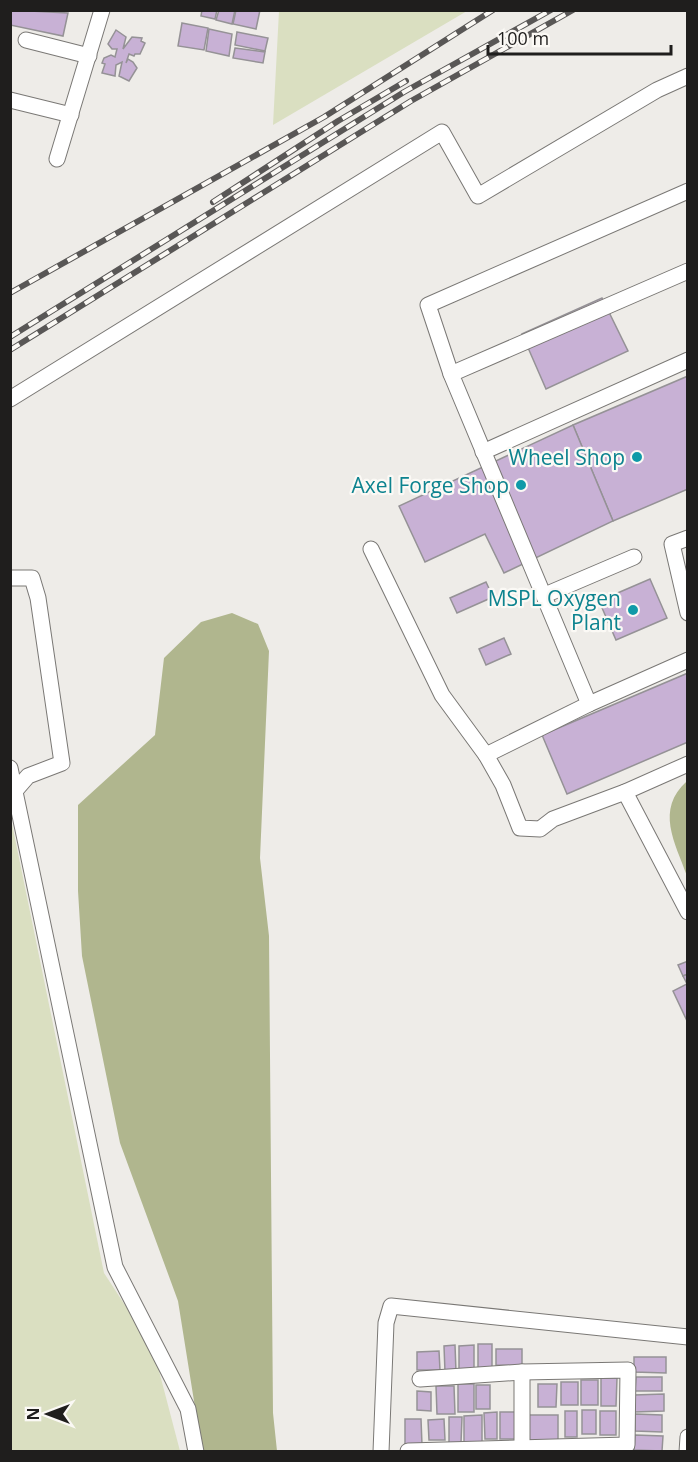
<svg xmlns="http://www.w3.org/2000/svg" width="698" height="1462" font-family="'Open Sans',sans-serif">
<rect width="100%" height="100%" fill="#eeece8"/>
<!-- green -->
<g fill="#dadfc1">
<polygon points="279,11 279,10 467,11 273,125"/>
<polygon points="10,814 104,1273 153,1348 180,1451 11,1451"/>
</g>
<!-- forest -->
<g fill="#b0b68e">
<polygon points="232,613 258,624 269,651 260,858 269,936 273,1413 277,1451 202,1451 178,1301 120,1143 82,956 78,891 78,805 155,735 164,658 201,622"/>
<path d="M 687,781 L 687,876 C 675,842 655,810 687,781 Z"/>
</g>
<!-- building -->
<g fill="#c8b1d5" stroke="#959296" stroke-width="1.5">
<polygon points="11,10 68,13 63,36 10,25"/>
<polygon points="202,10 217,10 215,19 201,16"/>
<polygon points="219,10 235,10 232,24 216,20"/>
<polygon points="236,10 260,10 256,29 233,24"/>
<polygon points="182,23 208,28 204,50 178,46"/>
<polygon points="209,29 232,34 229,56 206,51"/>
<polygon points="116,30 126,37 123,49 132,37 142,38 141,41 145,43 140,54 135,54 134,56 129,54 126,63 128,59 133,62 137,68 129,81 119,76 122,62 116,65 115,76 102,73 105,64 102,63 104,58 111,55 115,57 117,49 112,49 108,44"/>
<polygon points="237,32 268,38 265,51 235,45"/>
<polygon points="235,48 265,52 263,63 233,58"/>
<polygon points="602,298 628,351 546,389 522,334"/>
<polygon points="688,376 688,489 613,521 573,425"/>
<polygon points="573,425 613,521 504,573 485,534 425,562 399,506"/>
<polygon points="650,579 667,618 616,640 599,601"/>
<polygon points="486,582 493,597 457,613 450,598"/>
<polygon points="504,638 511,654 486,665 479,649"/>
<polygon points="688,673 688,742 567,794 542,735"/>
<polygon points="688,961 688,974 683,976 678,965"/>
<polygon points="688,974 688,1023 673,991 687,984 683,976"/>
<rect x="478" y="1344" width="14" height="25"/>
<polygon points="455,1345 456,1372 445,1372 444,1346"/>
<polygon points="474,1345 474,1371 459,1371 459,1346"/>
<polygon points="496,1349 522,1349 522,1366 496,1365"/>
<polygon points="439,1351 440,1370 417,1370 417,1352"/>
<polygon points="634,1357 666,1357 666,1373 634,1372"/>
<polygon points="636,1377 662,1377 662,1391 635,1391"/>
<polygon points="601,1378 617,1378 616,1406 601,1406"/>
<rect x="581" y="1380" width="17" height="25"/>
<rect x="561" y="1382" width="17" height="23"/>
<rect x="458" y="1384" width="16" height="28"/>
<polygon points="538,1384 557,1384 556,1407 538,1407"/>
<rect x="476" y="1385" width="14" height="24"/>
<polygon points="436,1386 454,1386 455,1414 437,1414"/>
<polygon points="417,1391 431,1392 431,1411 417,1410"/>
<polygon points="664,1394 664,1411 634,1412 634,1395"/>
<rect x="582" y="1410" width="14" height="24"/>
<rect x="565" y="1411" width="12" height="26"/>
<rect x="600" y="1411" width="16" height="24"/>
<polygon points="497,1412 497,1439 485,1439 484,1413"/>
<rect x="500" y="1412" width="15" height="27"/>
<polygon points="635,1414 662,1415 662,1432 635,1431"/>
<polygon points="482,1415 482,1442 464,1442 464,1416"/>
<polygon points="528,1415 558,1415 558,1441 529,1441"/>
<polygon points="449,1417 462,1417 461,1443 449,1443"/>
<polygon points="405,1419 421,1419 422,1445 405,1445"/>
<polygon points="444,1419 445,1440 429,1440 428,1420"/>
<polygon points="635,1435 663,1436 662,1451 634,1450"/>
</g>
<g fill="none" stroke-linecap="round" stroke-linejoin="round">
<!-- minor casing -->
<g stroke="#7a7875" stroke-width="17">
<g id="minor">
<polyline points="26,40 89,56"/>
<polyline points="10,100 71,115"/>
<polyline points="57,159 102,10"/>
<polyline points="688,271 451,374 589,704 486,755 503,785 520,828 540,829 553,819 625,792 688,912"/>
<polyline points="451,374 428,305 688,191"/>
<polyline points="10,399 442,132 478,196 657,90 688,76"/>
<polyline points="483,452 688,360"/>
<polyline points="688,538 672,544 688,613"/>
<polyline points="371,549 442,695 486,755"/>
<polyline points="10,578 32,578 38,598 62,763 28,776 15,791"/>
<polyline points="545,595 634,557"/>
<polyline points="589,704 688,660"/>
<polyline points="10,768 115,1267 188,1409 196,1452"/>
<polyline points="625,792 688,764"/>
<polyline points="408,1451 627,1445 628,1370 522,1372 420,1379"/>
<polyline points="381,1452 386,1323 391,1306 688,1337"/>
<polyline points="522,1452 522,1372"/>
<polyline points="687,1452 688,1437"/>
</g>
</g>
<!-- minor -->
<use href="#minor" stroke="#fff" stroke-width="15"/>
<!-- rail casing -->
<g stroke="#595756" stroke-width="6">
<g id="rail">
<polyline points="213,202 338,121 406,81"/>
<polyline points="10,293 324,117 493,10"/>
<polyline points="10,337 404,92 551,10"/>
<polyline points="10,350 411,101 573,10"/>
</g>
</g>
<!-- rail -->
<use href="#rail" stroke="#fbf9f5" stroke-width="4" stroke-dasharray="11" stroke-linecap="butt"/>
</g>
<!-- markers -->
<g fill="#0f9aa8" stroke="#fbf9f5" stroke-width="2">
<circle cx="637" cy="457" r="6"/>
<circle cx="521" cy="485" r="6"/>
<circle cx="633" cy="610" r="6"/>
</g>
<g text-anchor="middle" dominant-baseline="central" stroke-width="4.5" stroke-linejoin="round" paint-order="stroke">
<!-- culture labels -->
<g font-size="21" fill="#0d838f" stroke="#fbf9f5" text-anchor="end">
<text x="625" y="457">Wheel Shop</text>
<text x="509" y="485">Axel Forge Shop</text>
<text x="621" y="598">MSPL Oxygen<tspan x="621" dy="24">Plant</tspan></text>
</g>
</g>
<!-- border -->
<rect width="698" height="1462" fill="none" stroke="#1f1e1d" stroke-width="24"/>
<!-- north arrow -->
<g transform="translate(48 1414) rotate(270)" stroke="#fbf9f5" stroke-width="4.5" paint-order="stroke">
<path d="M0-4.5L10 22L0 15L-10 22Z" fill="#1f1e1d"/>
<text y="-9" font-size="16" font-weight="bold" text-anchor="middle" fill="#1f1e1d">N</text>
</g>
<!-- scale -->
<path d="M488 45v9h183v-9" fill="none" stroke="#1f1e1d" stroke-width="3"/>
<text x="497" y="45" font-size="18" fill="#1f1e1d" stroke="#fbf9f5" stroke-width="4.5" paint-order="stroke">100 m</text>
</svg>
